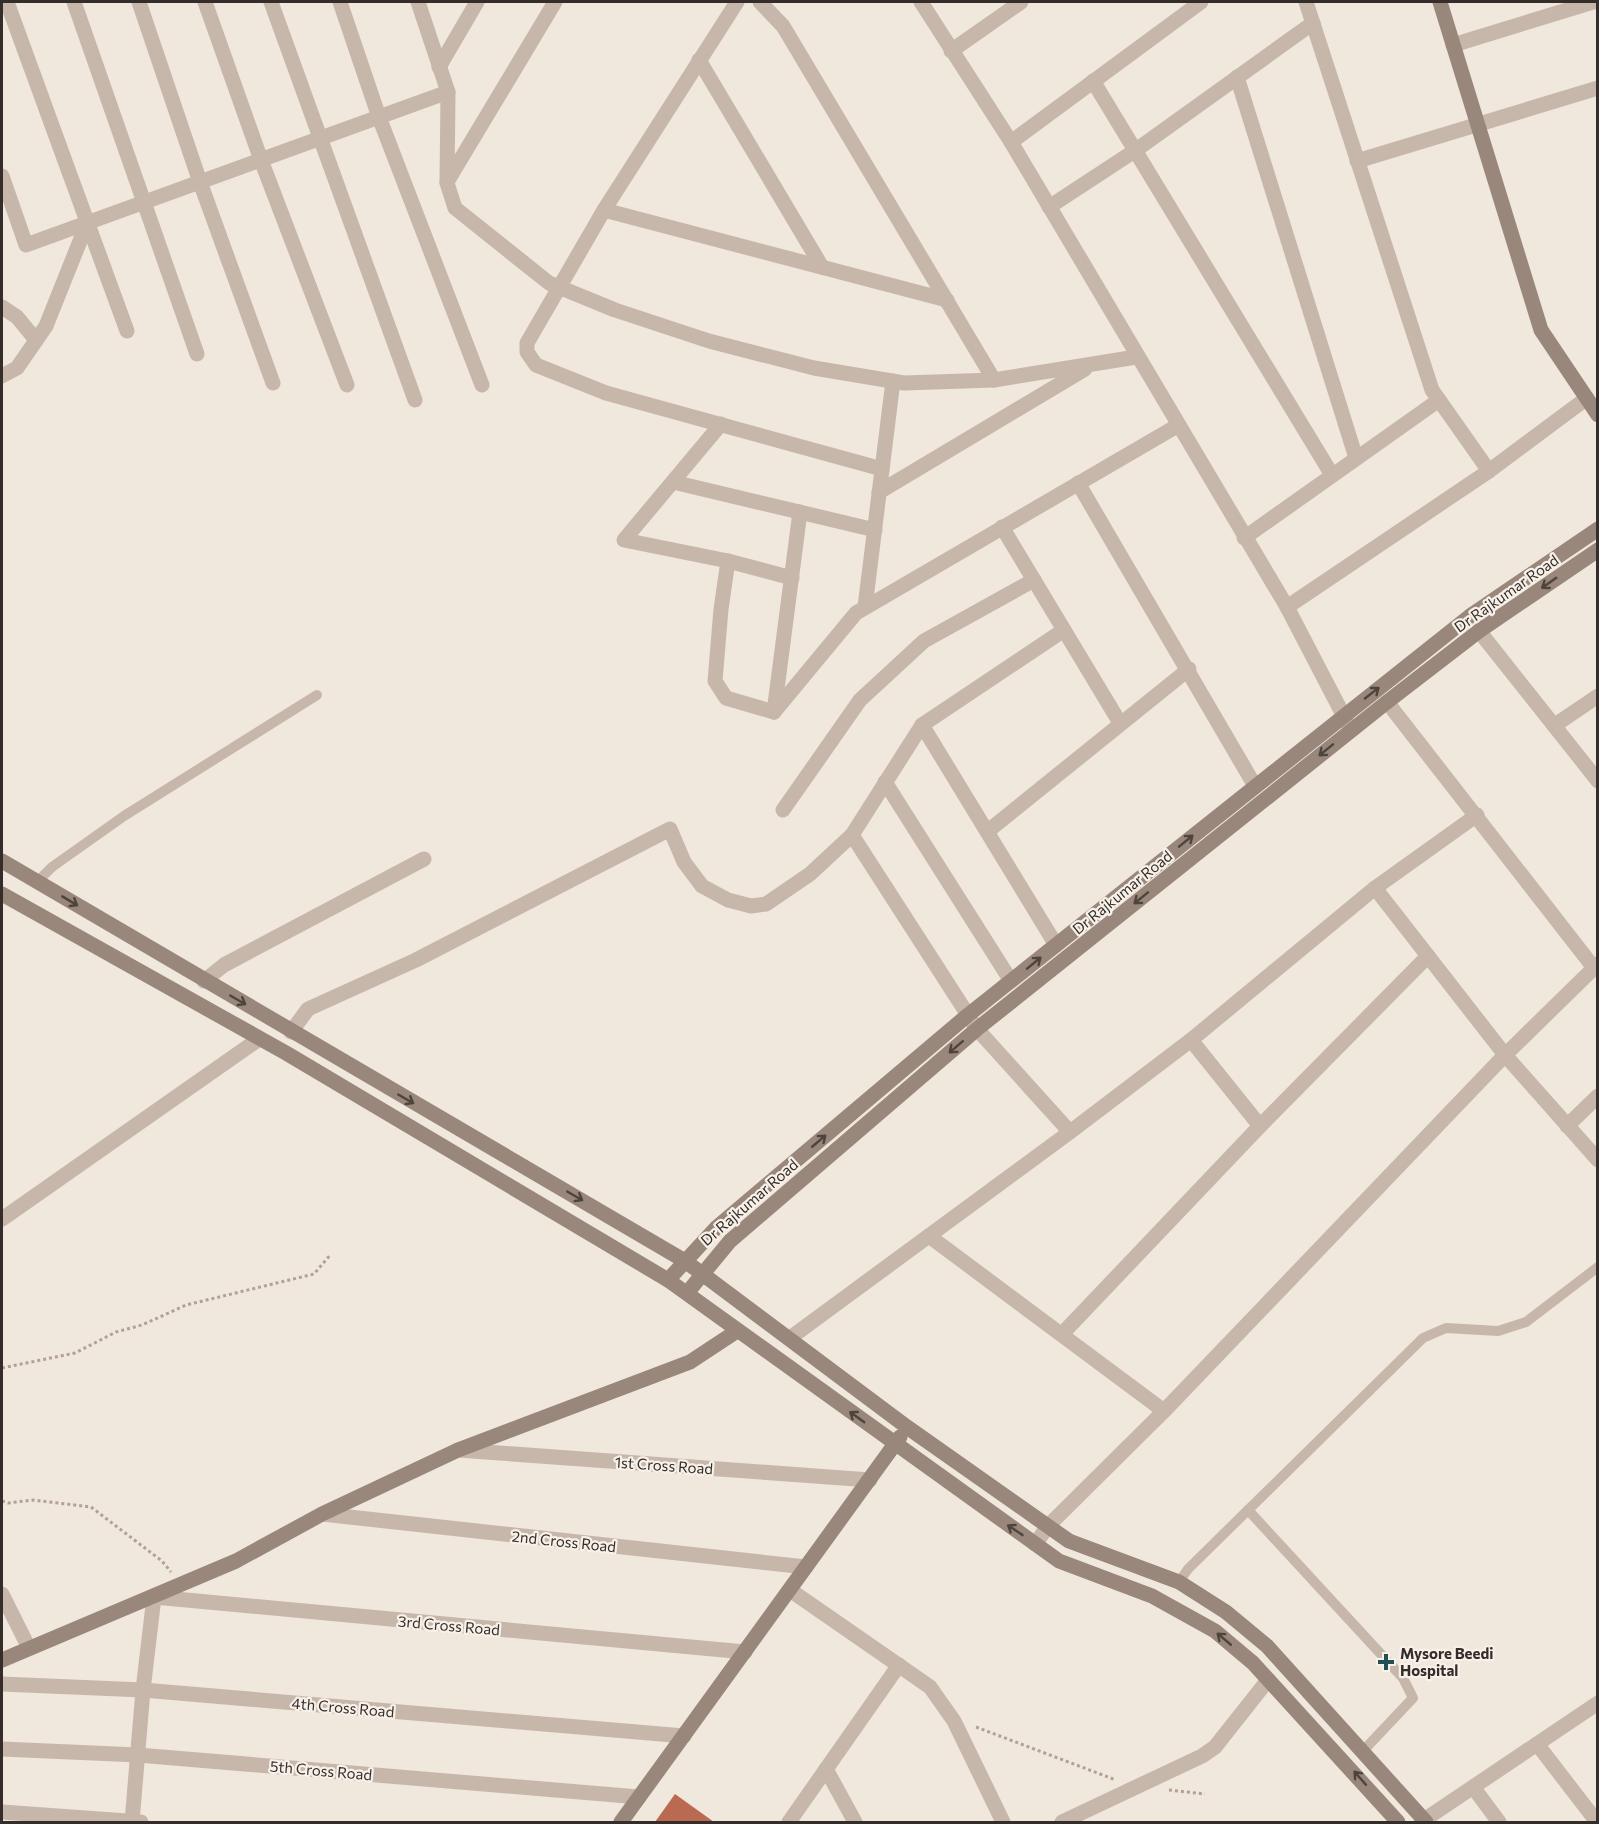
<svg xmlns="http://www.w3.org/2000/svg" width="1599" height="1824" font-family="Commissioner,sans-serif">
<rect width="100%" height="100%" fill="#f0e7dd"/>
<!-- building -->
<polygon fill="#ba6a51" points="675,1794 714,1822 655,1822"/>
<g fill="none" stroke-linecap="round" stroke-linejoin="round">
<!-- path -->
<g stroke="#b2a194" stroke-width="3" stroke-dasharray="3 3" stroke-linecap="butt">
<polyline points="2,1368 75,1353 116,1332 142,1325 186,1305 314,1274 331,1254"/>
<polyline points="2,1501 8,1503 33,1500 91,1507 162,1561 171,1572"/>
<polyline points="976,1727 1116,1780"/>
<polyline points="1169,1790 1205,1794"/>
</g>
<!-- lane -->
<g stroke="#c7b7aa" stroke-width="10">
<polyline points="38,881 52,867 124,816 317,695"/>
<polyline points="1248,1510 1403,1678 1413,1698 1362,1752"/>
<polyline points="1179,1582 1188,1569 1423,1338 1446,1328 1498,1331 1526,1322 1598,1267"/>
</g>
<!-- street -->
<g stroke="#c7b7aa" stroke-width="15">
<polyline points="7,2 127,331"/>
<polyline points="74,2 197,354"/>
<polyline points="139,2 200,182 273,383"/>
<polyline points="205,2 261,160 347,385"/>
<polyline points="271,2 415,400"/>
<polyline points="340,2 379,117 482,385"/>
<polyline points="418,2 448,92 447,183 455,208 549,283 615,310 709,341 814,368 904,383 994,380 1136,357"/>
<polyline points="737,2 604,210 527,343 527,352 536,365 606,393 882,469"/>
<polyline points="760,2 783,26 994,380"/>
<polyline points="921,2 1011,142 1287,607 1350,728"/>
<polyline points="1306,2 1432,390 1489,471"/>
<polyline points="1453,45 1593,2"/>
<polyline points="951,51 1021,2"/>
<polyline points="699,60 822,267"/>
<polyline points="439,67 477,2"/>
<polyline points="1237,77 1356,458"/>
<polyline points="1093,81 1332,475"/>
<polyline points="1011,142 1201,2"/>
<polyline points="1357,161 1598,88"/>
<polyline points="2,176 26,245 448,92"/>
<polyline points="447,182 555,2"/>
<polyline points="1049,207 1136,150 1313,23"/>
<polyline points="604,210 947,300"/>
<polyline points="2,307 17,317 36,340"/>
<polyline points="2,376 17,368 46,326 88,221"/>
<polyline points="721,424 624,540 728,561 792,578"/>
<polyline points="673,482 875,530"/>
<polyline points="1078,483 1255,786"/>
<polyline points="879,492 1085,369"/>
<polyline points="1002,527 1120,723"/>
<polyline points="1244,538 1439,400"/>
<polyline points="728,561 721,609 715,681 726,698 774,712"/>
<polyline points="865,607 893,381"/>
<polyline points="1287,607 1489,471 1587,398"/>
<polyline points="1479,631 1598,781"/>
<polyline points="1387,702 1594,968"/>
<polyline points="774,712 856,613 1177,426"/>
<polyline points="774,712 800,512"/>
<polyline points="922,725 1056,945"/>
<polyline points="1555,725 1598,696"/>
<polyline points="885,782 1011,981"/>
<polyline points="783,810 860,700 924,641 1034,580"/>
<polyline points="988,831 1189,669"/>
<polyline points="852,835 977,1029 1070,1132"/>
<polyline points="1375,888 1505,1055 1598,1160"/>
<polyline points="204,981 224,965 424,859"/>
<polyline points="291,1032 308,1009 416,960 670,829 684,862 702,886 728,900 751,906 766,904 810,874 852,835 922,725 1064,630"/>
<polyline points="1191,1040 1260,1126"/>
<polyline points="1567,1126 1598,1096"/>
<polyline points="2,1219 259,1039"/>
<polyline points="929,1236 1164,1411"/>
<polyline points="1062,1334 1260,1126 1428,956"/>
<polyline points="790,1338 1070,1132 1191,1040 1375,888 1477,815"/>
<polyline points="458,1450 870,1480"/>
<polyline points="322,1514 806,1567"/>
<polyline points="1035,1544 1049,1525 1164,1411 1505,1055 1598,964"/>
<polyline points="790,1590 930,1687 954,1721 1003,1822"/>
<polyline points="2,1594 29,1648"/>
<polyline points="2,1684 143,1690 684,1736"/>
<polyline points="1537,1744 1597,1822"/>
<polyline points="2,1749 138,1755 639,1797"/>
<polyline points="826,1769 855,1822"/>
<polyline points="1473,1787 1499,1822"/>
<polyline points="2,1812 141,1822"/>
<polyline points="132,1822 143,1690 154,1597 745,1652"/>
<polyline points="789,1822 899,1665"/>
<polyline points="1062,1822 1202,1756 1215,1747 1268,1680"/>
<polyline points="1421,1822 1598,1703"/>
</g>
<!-- secondary -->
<g stroke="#9a877c" stroke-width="15">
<polyline points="1440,2 1541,330 1598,415"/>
<polyline points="2,861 685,1261 907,1427 1069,1541 1179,1582 1226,1612 1267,1646 1426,1822"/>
<polyline points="2,894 286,1053 668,1280 1059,1561 1152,1596 1215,1631 1253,1663 1398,1822"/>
<polyline points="668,1280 716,1228 968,1015 1470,616 1598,529"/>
<polyline points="687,1293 730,1241 977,1029 1387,702 1479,631 1598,550"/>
<polyline points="2,1660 236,1561 322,1514 458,1450 690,1362 737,1331"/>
<polyline points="621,1822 900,1437"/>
</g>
</g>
<!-- one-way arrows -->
<defs><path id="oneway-shaft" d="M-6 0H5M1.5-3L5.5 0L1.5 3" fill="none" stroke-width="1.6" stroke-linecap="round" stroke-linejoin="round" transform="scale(1.5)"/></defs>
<g stroke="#4e443e">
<use href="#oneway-shaft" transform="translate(1549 583) rotate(145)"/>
<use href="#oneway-shaft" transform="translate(1372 693) rotate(-38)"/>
<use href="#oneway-shaft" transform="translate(1326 750) rotate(141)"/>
<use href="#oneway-shaft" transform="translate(1186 841) rotate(-39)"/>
<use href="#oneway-shaft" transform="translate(1141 898) rotate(141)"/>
<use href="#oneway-shaft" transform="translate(70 901) rotate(31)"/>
<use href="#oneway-shaft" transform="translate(1034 963) rotate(-39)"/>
<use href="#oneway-shaft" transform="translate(238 1000) rotate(30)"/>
<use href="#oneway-shaft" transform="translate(956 1047) rotate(139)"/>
<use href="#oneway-shaft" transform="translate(406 1099) rotate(30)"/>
<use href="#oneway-shaft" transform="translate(819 1141) rotate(-40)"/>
<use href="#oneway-shaft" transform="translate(575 1196) rotate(30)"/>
<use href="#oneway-shaft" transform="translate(857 1417) rotate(-144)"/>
<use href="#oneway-shaft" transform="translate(1015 1530) rotate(-146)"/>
<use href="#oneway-shaft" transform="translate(1224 1639) rotate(-140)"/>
<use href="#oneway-shaft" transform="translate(1360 1778) rotate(-131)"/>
</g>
<!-- markers -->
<path fill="#224f53" stroke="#f8f1e9" stroke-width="2" d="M1383 1653h6v6h6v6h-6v6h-6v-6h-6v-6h6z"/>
<g text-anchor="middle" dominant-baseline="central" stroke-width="4.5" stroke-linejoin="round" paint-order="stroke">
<!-- street labels -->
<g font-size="15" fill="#352d29" stroke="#f8f1e9">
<text transform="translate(1506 593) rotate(-35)">Dr Rajkumar Road</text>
<text transform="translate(1122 892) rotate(-39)">Dr Rajkumar Road</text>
<text transform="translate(749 1202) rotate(-41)">Dr Rajkumar Road</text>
<text transform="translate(664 1465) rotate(4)">1st Cross Road</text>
<text transform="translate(564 1541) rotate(6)">2nd Cross Road</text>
<text transform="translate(449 1625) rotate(5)">3rd Cross Road</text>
<text transform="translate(343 1707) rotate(5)">4th Cross Road</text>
<text transform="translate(321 1770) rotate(5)">5th Cross Road</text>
</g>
<!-- poi labels -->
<g font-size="15" font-weight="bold" fill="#352d29" stroke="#f8f1e9" text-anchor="start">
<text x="1400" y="1653">Mysore Beedi<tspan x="1400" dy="17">Hospital</tspan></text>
</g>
</g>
<!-- border -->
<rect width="1599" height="1824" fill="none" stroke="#352d29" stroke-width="6"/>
</svg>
